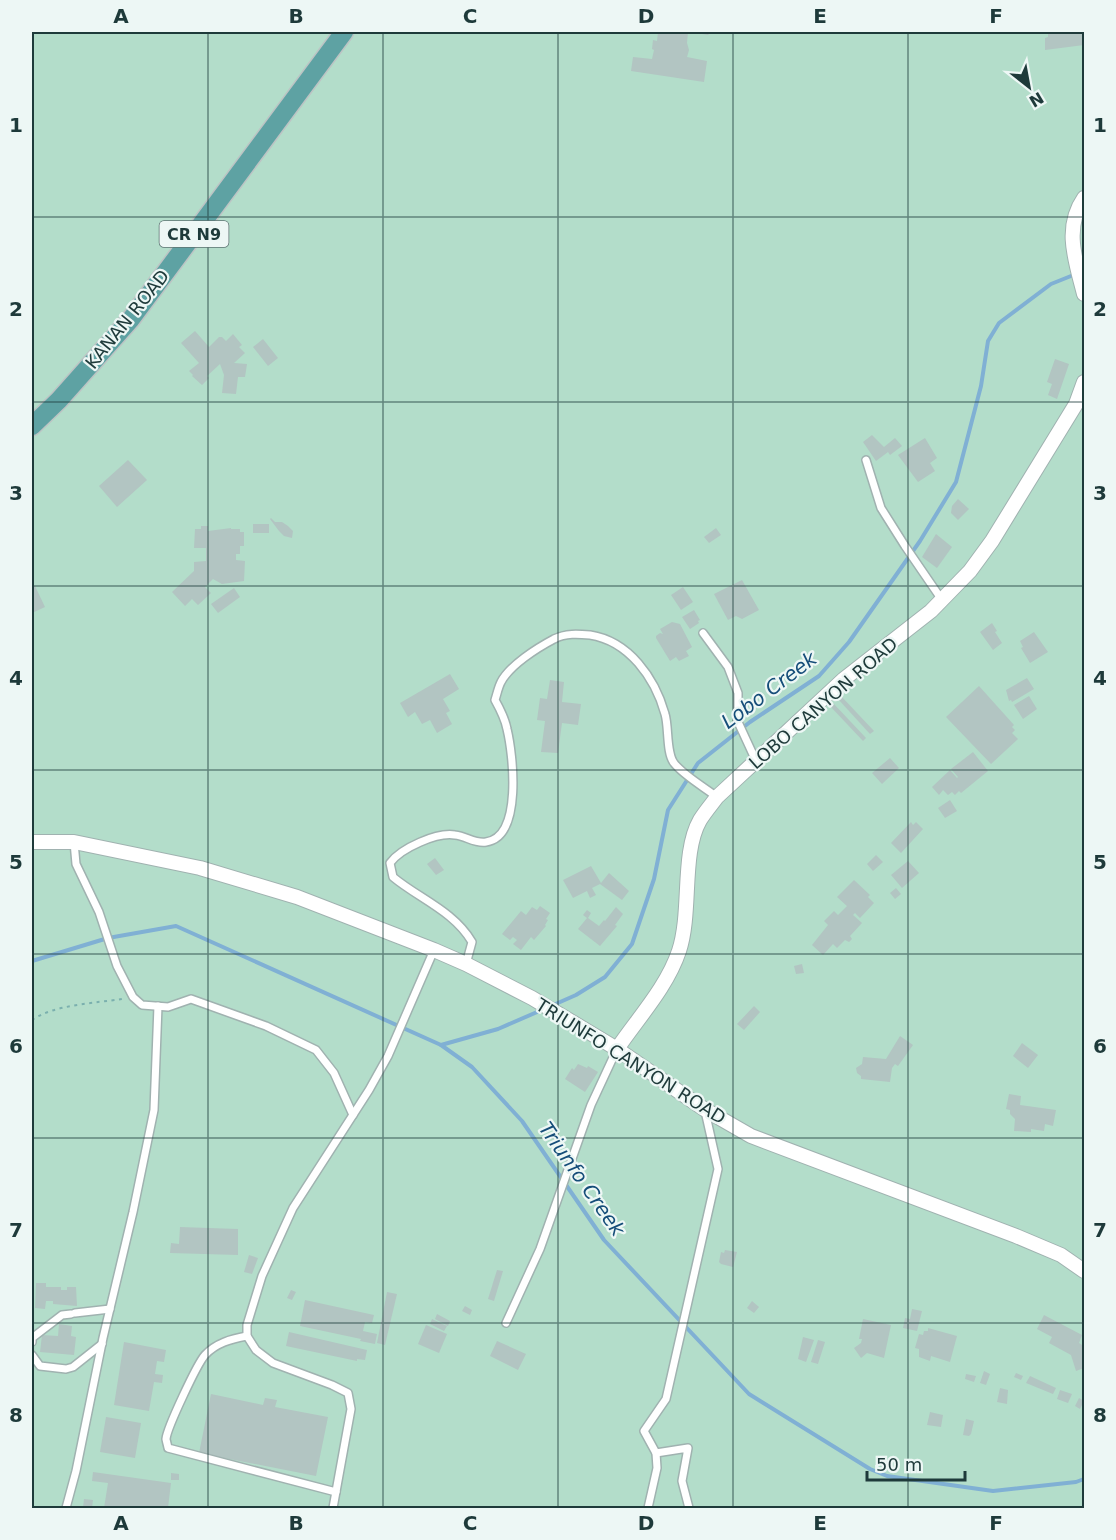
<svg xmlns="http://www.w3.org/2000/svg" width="1116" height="1540" font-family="'DejaVu Sans',sans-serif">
<rect width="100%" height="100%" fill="#ddeae8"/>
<!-- green -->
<rect fill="#b3ddca" x="32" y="32" width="1052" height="1476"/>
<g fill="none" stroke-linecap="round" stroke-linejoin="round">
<!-- stream -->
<g stroke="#80b0d4" stroke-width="4">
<polyline points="32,961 108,938 176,926 441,1045 472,1067 522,1121 604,1240 749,1394 870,1469 887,1476 993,1491 1076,1482 1084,1479"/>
<polyline points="551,1006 576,995 605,977 632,944 654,879 668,810 698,763 750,722 819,676 849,642 920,541 956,482 981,386 988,341 999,323 1051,284 1076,274"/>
<polyline points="441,1045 498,1029 544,1009"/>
</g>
</g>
<!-- building -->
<g fill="#b2c5c2">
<polygon points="658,32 688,32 687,43 689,50 687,57 707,61 704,82 631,71 633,57 652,59 654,50 652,49 653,40 657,41"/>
<polygon points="690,32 711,32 708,35"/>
<polygon points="1048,32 1084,32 1084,45 1045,50 1045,38 1048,37"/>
<polygon points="195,331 209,347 219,337 222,337 226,341 233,334 242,345 239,347 245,353 234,363 247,364 245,377 238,377 236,394 222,393 224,375 220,364 207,376 209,378 202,385 192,376 193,375 189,371 199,363 181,343"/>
<polygon points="263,339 278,358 268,366 253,347"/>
<polygon points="1055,359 1069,364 1057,399 1048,395 1052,384 1047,382"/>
<polygon points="872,435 884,447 895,438 902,446 890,455 888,452 876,461 863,442"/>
<polygon points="925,438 937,458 930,463 935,471 918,482 898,455"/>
<polygon points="128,460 147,480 117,507 99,486"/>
<polygon points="958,499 969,509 958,520 951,513 952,506"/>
<polygon points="271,518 275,522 282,522 288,526 293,531 292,538 284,536 279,531 270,519"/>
<rect x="253" y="524" width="16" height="9"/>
<polygon points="201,526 208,526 208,531 231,528 231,529 240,529 240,532 244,532 244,546 240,546 240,554 236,554 236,560 245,561 244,581 222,584 213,579 205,587 211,593 198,605 192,599 185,606 172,592 194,571 194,562 206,561 206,548 194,548 195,529 201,529"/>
<polygon points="716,528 721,535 709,543 704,537"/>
<polygon points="936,534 952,547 937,568 922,557"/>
<polygon points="742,580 759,610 742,619 736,616 728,620 714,594"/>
<polygon points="35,586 45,607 32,613 32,587"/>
<polygon points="683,587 693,602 681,610 671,595"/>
<polygon points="234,588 240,597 218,613 211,604"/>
<polygon points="694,610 700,620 698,621 699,623 690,629 682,617"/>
<polygon points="672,622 680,624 692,647 686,651 689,656 679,661 676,657 670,661 656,638 656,636 660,633 663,634 660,629"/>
<polygon points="992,623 997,631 995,632 1002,643 993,650 980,632"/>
<polygon points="1034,632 1048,652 1030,663 1021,648 1023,647 1020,641"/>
<polygon points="450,674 459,689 443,699 450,711 446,713 452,724 437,733 430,720 422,724 415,712 408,717 400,703"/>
<polygon points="1027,678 1034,689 1012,702 1011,700 1009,701 1006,690"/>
<polygon points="550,680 564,682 562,702 581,704 578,725 562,723 558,753 541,752 545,721 537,720 540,698 547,699"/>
<polygon points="979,686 1014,725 1012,727 1015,730 1012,733 1018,739 991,764 946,717"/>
<polygon points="841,696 874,731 870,734 838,699"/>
<polygon points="1029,696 1037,709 1023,719 1014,705"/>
<polygon points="833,703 866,738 863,741 830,706"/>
<polygon points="973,752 988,771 961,793 959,791 955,795 952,792 948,795 943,790 939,795 932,787 950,770 957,778 958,777 951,769"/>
<polygon points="890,758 899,768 882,784 872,773"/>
<polygon points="950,800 957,811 945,818 938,808"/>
<polygon points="911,822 913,825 916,822 923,829 901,853 891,843"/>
<polygon points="876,855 883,862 873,871 867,864"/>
<polygon points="435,858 444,870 436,875 427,864"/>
<polygon points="908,861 919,873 902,888 891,875"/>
<polygon points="591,866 601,883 609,873 629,891 622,900 600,884 592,888 596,895 590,898 587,891 573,898 563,880"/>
<polygon points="854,880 870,895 868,897 874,903 860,918 855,913 853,915 862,923 850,936 852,939 849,942 845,940 837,948 833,944 823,955 812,945 828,925 824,921 834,911 838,915 847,906 837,897"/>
<polygon points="896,888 901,894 895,899 890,893"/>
<polygon points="540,906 550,913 546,919 548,920 545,925 546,926 534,940 531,937 521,950 513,944 517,940 513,937 510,940 502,934 521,911 526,915 532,907 537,910"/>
<polygon points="616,907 623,914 615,925 617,926 600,946 578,929 587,918 583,915 587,910 591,913 588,918 599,926 604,920 605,921"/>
<polygon points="802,964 804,973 796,974 794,966"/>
<polygon points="754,1006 760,1012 744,1030 737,1024"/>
<polygon points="900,1036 913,1045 898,1066 895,1064 892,1068 890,1082 861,1079 861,1076 857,1073 856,1068 862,1064 863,1057 886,1059"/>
<polygon points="1022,1043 1038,1055 1028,1068 1013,1056"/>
<polygon points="578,1064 587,1068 588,1066 598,1072 585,1092 565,1079 572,1068 574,1070"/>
<polygon points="1009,1094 1021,1096 1020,1105 1056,1110 1053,1126 1045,1124 1044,1131 1031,1129 1031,1132 1014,1131 1015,1119 1010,1114 1010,1110 1006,1109"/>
<polygon points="180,1227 238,1229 238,1255 170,1253 171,1243 179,1244"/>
<polygon points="725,1250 737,1252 733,1267 721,1264 719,1262 721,1252 724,1253"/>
<polygon points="249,1255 258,1258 252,1274 244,1272"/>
<polygon points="497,1270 503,1271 494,1301 488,1299"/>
<polygon points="36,1283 46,1283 46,1287 61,1287 61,1290 67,1290 67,1287 76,1287 77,1306 53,1304 53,1301 46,1301 45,1309 35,1308"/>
<polygon points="291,1290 296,1292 292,1300 287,1298"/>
<polygon points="387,1292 397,1294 385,1345 377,1343"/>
<polygon points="305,1300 374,1315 372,1323 365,1322 363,1331 377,1334 375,1344 360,1341 361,1339 300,1326"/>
<polygon points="752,1301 759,1307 754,1313 747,1308"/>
<polygon points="465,1306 472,1310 470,1315 462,1311"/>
<polygon points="912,1309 922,1311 917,1331 903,1328 905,1318 910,1319"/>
<polygon points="437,1314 450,1321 448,1326 435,1319"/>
<polygon points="1044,1315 1082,1335 1079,1343 1082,1345 1084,1368 1076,1371 1071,1355 1049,1343 1052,1337 1037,1329"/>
<polygon points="432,1319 447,1326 444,1331 430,1324"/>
<polygon points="863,1319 891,1325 884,1358 867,1353 861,1358 854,1348 861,1343 862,1339 859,1339"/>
<polygon points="59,1324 72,1326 71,1336 76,1337 74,1355 40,1352 42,1335 58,1336"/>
<polygon points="426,1325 447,1334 439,1353 418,1344"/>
<polygon points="928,1328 957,1336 950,1362 931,1356 930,1361 919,1357 919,1349 915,1348 919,1334 923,1335 924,1331 928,1331"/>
<polygon points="289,1332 367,1350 365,1360 357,1359 357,1361 286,1346"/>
<polygon points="803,1337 814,1340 806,1362 798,1359"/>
<polygon points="818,1340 825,1342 818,1364 811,1362"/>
<polygon points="497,1341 526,1354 518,1370 490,1356"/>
<polygon points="124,1342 166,1350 164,1362 157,1361 155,1374 163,1375 162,1383 154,1382 149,1411 114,1405"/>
<polygon points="984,1371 990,1374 986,1385 980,1383"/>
<polygon points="1016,1373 1023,1376 1021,1380 1014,1377"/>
<polygon points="966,1374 976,1376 974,1382 965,1379"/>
<polygon points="1030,1376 1056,1388 1053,1394 1026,1383"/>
<polygon points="1000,1388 1008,1390 1007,1404 997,1402"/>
<polygon points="1060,1390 1072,1394 1068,1403 1057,1399"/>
<polygon points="211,1394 263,1405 265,1398 277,1400 275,1407 328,1417 316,1476 199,1453"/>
<polygon points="1079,1398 1084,1401 1080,1409 1075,1406"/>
<polygon points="930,1412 943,1415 941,1427 927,1425"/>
<polygon points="106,1417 141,1423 135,1458 100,1452"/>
<polygon points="966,1419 974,1421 971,1434 969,1436 963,1435"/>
<polygon points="93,1472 171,1483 168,1508 104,1508 108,1483 92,1481"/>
<polygon points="171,1473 179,1474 179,1480 171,1480"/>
<polygon points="84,1499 93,1500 92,1508 83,1508"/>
</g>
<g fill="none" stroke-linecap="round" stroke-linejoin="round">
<!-- lane casing -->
<g stroke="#a0b2b0" stroke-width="10">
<g id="lane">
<polyline points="866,460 881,508 905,546 942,600"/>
<polyline points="703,633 728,667 738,693 738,722 756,761"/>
<polyline points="74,842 76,864 99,912 117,966 133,997 142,1005 168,1007 191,999 266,1026 316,1050 334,1073 353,1115"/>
<path d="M 466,964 L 472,942 C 454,911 418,898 393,877 L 390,863 C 401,848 437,832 455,835 C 466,836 475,844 486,842 C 523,837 513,754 507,729 C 505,718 500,709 495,700 C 497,694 498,688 501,682 C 510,665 537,648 554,639 C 566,633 578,634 590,635 C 629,641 655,678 665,714 C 669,727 666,753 674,763 C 683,775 704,787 717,797"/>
<polyline points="75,1313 110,1309"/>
<polyline points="506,1323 540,1249 591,1105 617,1049"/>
<path d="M 247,1336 C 231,1339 216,1343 205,1355 C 197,1364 167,1428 166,1439 C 166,1440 168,1447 168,1448 L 336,1492"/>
<polyline points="32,1342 32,1338 62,1315 71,1314"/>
<polyline points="32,1355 40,1366 66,1369 73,1367 102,1344"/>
<polyline points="656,1453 688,1448 682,1481 689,1508"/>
<polyline points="66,1508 76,1471 103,1338 133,1212 154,1110 158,1006"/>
<polyline points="333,1508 351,1409 348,1393 332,1385 273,1363 256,1350 247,1336 247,1325 262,1276 293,1208 369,1090 388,1056 434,950"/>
<polyline points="648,1508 657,1468 656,1453 644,1431 666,1399 718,1169 705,1111"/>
</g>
</g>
<!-- street casing -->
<g stroke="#a0b2b0" stroke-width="16">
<g id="street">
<path d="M 1084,198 C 1063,228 1076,262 1084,294"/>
<polyline points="32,842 74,842 200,868 297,897 434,950 466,964 532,998 617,1049 704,1109 751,1136 1016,1236 1061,1255 1084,1271"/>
<path d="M 617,1049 C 638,1018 667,987 679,951 C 692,912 681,853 700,820 C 705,812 711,805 717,797 L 844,679 L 931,611 L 970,571 L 992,541 L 1076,404 L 1084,382"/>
</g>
</g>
<!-- primary casing -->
<g stroke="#bcc4c4" stroke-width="21">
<polyline id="primary" points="32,426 59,400 131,319 344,32"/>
</g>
<!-- path -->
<path stroke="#7bb0ae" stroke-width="2" stroke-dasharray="3 4.5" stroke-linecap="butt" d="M 32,1020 C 53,1005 95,1003 122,999"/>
<!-- lane -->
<use href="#lane" stroke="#fff" stroke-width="7"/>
<!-- street -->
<use href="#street" stroke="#fff" stroke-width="14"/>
<!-- primary -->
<use href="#primary" stroke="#5ea2a3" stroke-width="18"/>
</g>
<!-- grid -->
<path fill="none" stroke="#1e3a3a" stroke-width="1.5" stroke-opacity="0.55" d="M 208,32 L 208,1508M 383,32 L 383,1508M 558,32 L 558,1508M 733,32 L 733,1508M 908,32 L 908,1508M 32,217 L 1084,217M 32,402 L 1084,402M 32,586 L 1084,586M 32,770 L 1084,770M 32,954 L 1084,954M 32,1138 L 1084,1138M 32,1323 L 1084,1323"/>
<g text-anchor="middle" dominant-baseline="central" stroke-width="4.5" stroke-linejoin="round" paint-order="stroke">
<!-- shield labels -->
<rect fill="#edf7f5" stroke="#5c7372" stroke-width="1.5" x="159.5" y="221" width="69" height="26" rx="4.5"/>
<g font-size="16" font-weight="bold" fill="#1e3a3a">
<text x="194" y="234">CR N9</text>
</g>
<!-- street labels -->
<g font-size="18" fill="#1e3a3a" stroke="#edf7f5">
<text transform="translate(127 319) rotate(-51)">KANAN ROAD</text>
<text transform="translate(823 703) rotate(-41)">LOBO CANYON ROAD</text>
<text transform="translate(631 1061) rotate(32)">TRIUNFO CANYON ROAD</text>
</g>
<!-- water labels -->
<g font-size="20" font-style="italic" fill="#154d79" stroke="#edf7f5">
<text transform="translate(769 690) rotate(-37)">Lobo Creek</text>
<text transform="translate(582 1179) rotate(55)">Triunfo Creek</text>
</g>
</g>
<!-- border -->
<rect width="1116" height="1540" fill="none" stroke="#edf7f5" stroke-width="66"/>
<!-- north arrow -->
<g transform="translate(1029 87) rotate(149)" stroke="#edf7f5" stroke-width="4.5" paint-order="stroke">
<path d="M0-4.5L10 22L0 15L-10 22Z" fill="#1e3a3a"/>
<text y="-9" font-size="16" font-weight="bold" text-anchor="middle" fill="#1e3a3a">N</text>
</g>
<!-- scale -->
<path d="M867 1471v9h98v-9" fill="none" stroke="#1e3a3a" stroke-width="3"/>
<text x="876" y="1471" font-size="18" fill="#1e3a3a" stroke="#edf7f5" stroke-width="4.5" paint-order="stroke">50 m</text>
<rect x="33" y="33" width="1050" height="1474" fill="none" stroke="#1e3a3a" stroke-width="2"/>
<g font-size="20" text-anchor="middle" font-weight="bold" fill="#1e3a3a">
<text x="121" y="23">A</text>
<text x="296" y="23">B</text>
<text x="470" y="23">C</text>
<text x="646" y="23">D</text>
<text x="820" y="23">E</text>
<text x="996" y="23">F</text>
<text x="16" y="132">1</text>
<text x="1100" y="132">1</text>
<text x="16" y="316">2</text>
<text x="1100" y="316">2</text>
<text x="16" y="500">3</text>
<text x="1100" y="500">3</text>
<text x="16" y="685">4</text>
<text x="1100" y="685">4</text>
<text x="16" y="869">5</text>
<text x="1100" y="869">5</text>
<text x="16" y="1053">6</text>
<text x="1100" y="1053">6</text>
<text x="16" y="1237">7</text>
<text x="1100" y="1237">7</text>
<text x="16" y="1422">8</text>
<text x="1100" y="1422">8</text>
<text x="121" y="1530">A</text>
<text x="296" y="1530">B</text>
<text x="470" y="1530">C</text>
<text x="646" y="1530">D</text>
<text x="820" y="1530">E</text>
<text x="996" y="1530">F</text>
</g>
</svg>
